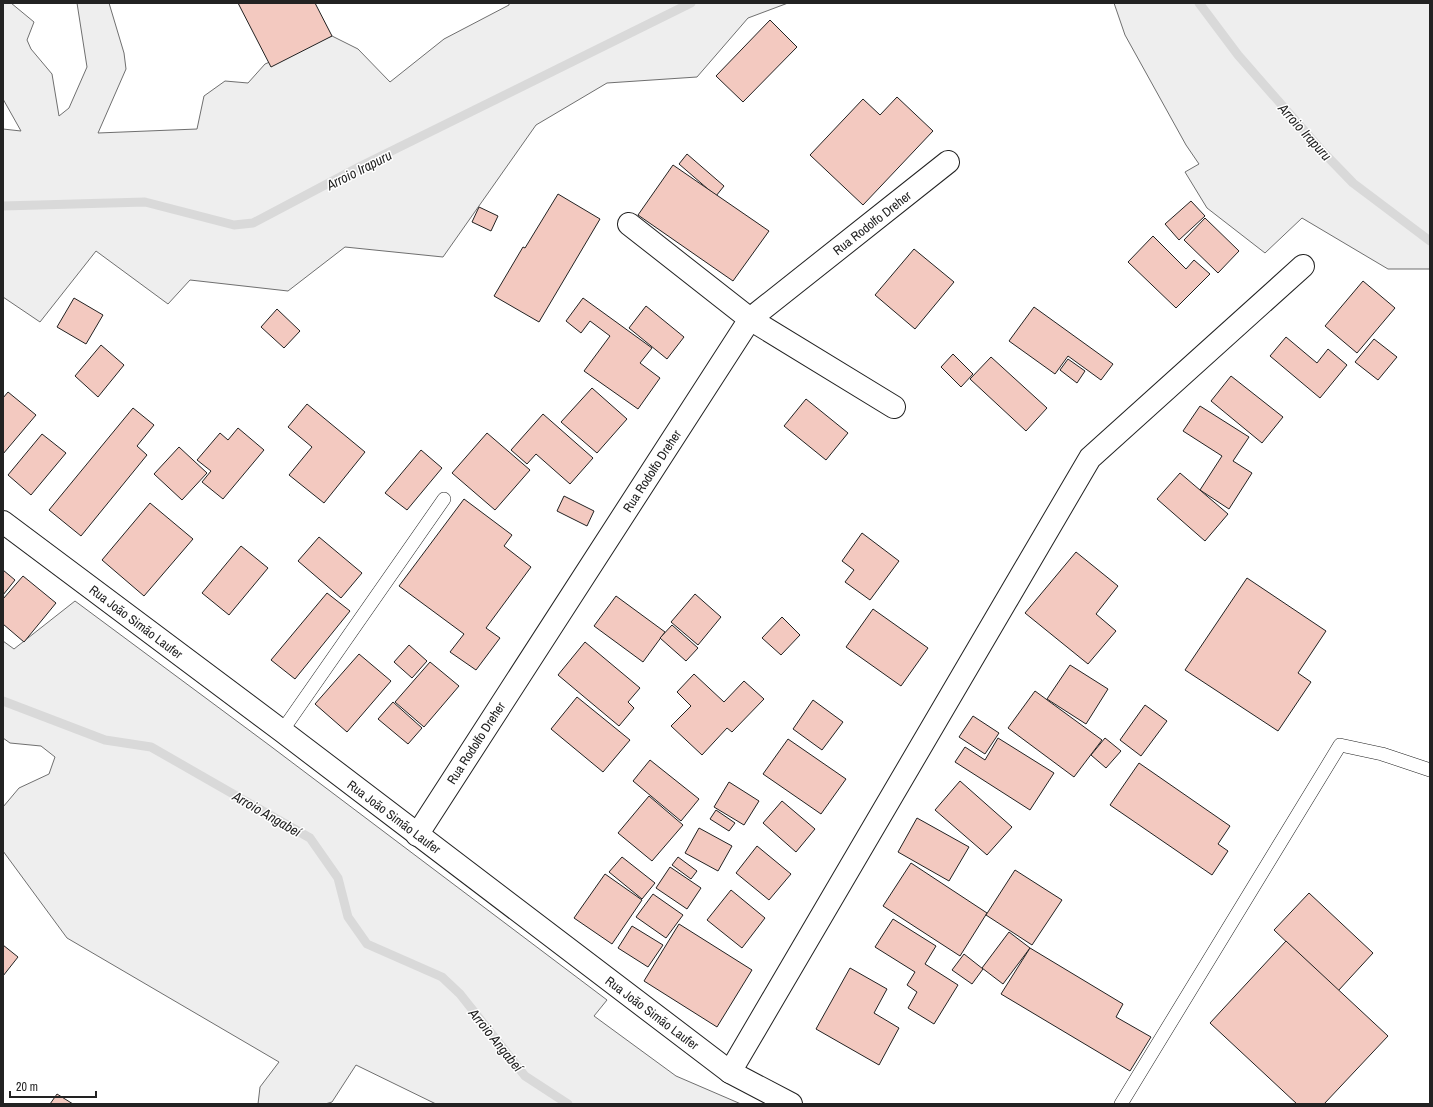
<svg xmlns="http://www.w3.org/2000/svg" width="1433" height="1107" font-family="'Archivo Narrow',sans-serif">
<rect width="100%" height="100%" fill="#fff"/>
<!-- green -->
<g fill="#eee" stroke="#6f6f6f">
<polygon points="3,3 11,3 34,22 27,40 31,49 52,74 59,116 69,108 87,67 77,3 109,3 124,53 126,69 98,133 197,129 204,96 225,81 248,83 265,64 332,36 358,49 390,82 444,39 509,5 509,3 788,3 748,18 697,77 607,83 536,125 443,257 345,247 288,291 190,280 168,304 96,251 40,322 3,297 3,129 21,131 3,99"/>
<polygon points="1114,3 1430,3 1430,269 1388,269 1302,218 1265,253 1207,208 1185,172 1199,164 1186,145 1125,35"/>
<polygon points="75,601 269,745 607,1000 594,1016 676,1076 741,1104 436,1104 356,1065 332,1102 325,1104 258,1104 260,1087 279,1062 67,938 3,851 3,807 19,788 49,774 55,757 41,746 10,743 3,738 3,641 14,649"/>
</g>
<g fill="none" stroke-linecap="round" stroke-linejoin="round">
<!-- stream -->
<g stroke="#d9d9d9" stroke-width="9">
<polyline points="1199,3 1238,55 1323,152 1353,183 1430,241"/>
<polyline points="3,206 145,202 234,225 253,223 359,167 691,3"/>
<polyline points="3,701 105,740 151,747 310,838 338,878 348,917 367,944 442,977 460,994 525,1076 568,1104"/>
</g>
</g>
<!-- building -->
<g fill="#f3c9c0" stroke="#222">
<polygon points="238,3 315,3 332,36 271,67"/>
<polygon points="770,20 797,47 743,102 716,76"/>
<polygon points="897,97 933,131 863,205 810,155 863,99 880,115"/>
<polygon points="687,154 724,186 716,196 679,164"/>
<polygon points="673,165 769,231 733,281 638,215"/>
<polygon points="558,194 600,219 539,322 494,296 523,247 525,248"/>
<polygon points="1191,201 1205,216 1179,240 1165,224"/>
<polygon points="479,207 498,216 491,231 472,222"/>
<polygon points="1205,218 1239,251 1218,273 1184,240"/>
<polygon points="1153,236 1186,269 1194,260 1210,274 1176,308 1128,262"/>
<polygon points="914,249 954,282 915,329 875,295"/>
<polygon points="1363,281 1395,308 1357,353 1325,326"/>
<polygon points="74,298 103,315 86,344 57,327"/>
<polygon points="583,298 652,348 640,363 660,378 638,409 584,371 610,336 590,321 581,333 566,321"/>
<polygon points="646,306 684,337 667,359 629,328"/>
<polygon points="1034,307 1113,364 1101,380 1068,356 1055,374 1009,341"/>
<polygon points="277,309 300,331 284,348 261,327"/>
<polygon points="1286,337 1317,363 1328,349 1347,365 1320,398 1270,356"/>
<polygon points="1374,339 1397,357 1378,380 1355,362"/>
<polygon points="101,345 124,365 98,397 75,376"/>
<polygon points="953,354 973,374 961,387 941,367"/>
<polygon points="991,357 1047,408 1026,431 970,379"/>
<polygon points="1068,359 1085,371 1077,383 1060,370"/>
<polygon points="1231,376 1283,417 1262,443 1211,401"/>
<polygon points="592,388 627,419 597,453 561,422"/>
<polygon points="8,392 36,415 3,454 3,398"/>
<polygon points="806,399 848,433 826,460 784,426"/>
<polygon points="307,404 365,452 324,503 289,475 312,447 288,427"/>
<polygon points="1200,406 1249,437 1233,461 1252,473 1229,509 1200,490 1222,456 1183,431"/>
<polygon points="133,408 154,425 137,446 147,455 81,536 49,510"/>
<polygon points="543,414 593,458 570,484 536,454 527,464 511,450"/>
<polygon points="238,428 264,450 223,499 202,482 211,471 197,460 220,433 228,440"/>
<polygon points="487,433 530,470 495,510 452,473"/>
<polygon points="42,434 66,453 31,495 8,475"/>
<polygon points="179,447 207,473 182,500 154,474"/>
<polygon points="421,450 442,468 407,510 385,493"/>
<polygon points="1180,473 1228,514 1205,541 1157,499"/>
<polygon points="564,496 594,511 587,526 557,511"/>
<polygon points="464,499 512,535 504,546 531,567 486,628 500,638 476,670 450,652 464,634 399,586"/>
<polygon points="150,503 193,539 144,596 102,560"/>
<polygon points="862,533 899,561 870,600 845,582 854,570 842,561"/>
<polygon points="319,537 362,573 341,598 298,561"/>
<polygon points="241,546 268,568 229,615 202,593"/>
<polygon points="1076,552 1118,586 1096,614 1116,631 1088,664 1025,613"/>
<polygon points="3,570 15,580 3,595"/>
<polygon points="23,576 56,603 24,642 3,624 3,599"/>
<polygon points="1247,578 1326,631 1298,673 1311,682 1278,731 1185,670"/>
<polygon points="327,593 350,611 295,679 271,660"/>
<polygon points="695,594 721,617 698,645 671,622"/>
<polygon points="616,596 665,632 643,662 594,626"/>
<polygon points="873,609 928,648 901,686 846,647"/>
<polygon points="782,617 800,635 781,655 762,638"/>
<polygon points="672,625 698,648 686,661 660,638"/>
<polygon points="585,642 640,688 628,702 634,708 619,726 558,675"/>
<polygon points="409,645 427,661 412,678 394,662"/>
<polygon points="359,654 391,681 347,732 315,704"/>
<polygon points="430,662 459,686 424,727 395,702"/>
<polygon points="1070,665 1108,689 1086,724 1047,699"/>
<polygon points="694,674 724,702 744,681 764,699 732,732 727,728 702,755 671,726 691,706 677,692"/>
<polygon points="1035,691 1102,740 1074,777 1008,728"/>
<polygon points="577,697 630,740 603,772 551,729"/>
<polygon points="813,700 843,722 822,750 793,729"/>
<polygon points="393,702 422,728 408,744 378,719"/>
<polygon points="1145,705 1167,721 1141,756 1120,740"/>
<polygon points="973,716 999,733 985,754 959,737"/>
<polygon points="998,738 1054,773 1030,810 955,762 965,747 985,760"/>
<polygon points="1105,738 1121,751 1106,768 1091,755"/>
<polygon points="788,739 846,779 821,814 763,774"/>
<polygon points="650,760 699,799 681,821 633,781"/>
<polygon points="1139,763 1230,826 1218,844 1228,851 1212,875 1110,805"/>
<polygon points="960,781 1012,827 987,855 935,810"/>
<polygon points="729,782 759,801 744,825 714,807"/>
<polygon points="649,796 683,825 652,861 618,833"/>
<polygon points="782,801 815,829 796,852 763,823"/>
<polygon points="716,810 735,823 729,831 710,819"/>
<polygon points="917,818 969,847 949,881 898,852"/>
<polygon points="699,828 732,846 718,871 685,853"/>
<polygon points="757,846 791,874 769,900 736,873"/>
<polygon points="622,857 655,883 642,899 609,872"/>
<polygon points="678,857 697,871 691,879 672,865"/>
<polygon points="911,863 987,913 960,956 883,906"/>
<polygon points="670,867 701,888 687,909 656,888"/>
<polygon points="1015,870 1062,900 1032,945 986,915"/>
<polygon points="605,874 642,900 612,944 574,918"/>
<polygon points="731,890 765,918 742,948 707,920"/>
<polygon points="1309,893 1373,953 1338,991 1274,930"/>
<polygon points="653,894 683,915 666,938 636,917"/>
<polygon points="893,919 936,946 925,964 958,985 934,1024 908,1008 917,992 907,985 915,972 875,947"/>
<polygon points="679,924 752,970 717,1027 644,981"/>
<polygon points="632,926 663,945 648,967 618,948"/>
<polygon points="1009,932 1030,948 1003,984 982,968"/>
<polygon points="1286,941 1388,1036 1324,1104 1297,1104 1210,1023"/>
<polygon points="3,945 18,957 3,976"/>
<polygon points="1030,948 1123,1004 1116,1017 1151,1037 1130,1071 1001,994"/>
<polygon points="964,954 983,969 972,984 952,970"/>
<polygon points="850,968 887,989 874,1013 899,1028 879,1065 816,1029"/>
<polygon points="57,1094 73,1104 50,1104"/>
</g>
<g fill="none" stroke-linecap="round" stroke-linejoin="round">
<!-- service casing -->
<g stroke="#222" stroke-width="14">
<g id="service">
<polyline points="282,731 444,499"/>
<polyline points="1121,1104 1340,745 1382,754 1430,770"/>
</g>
</g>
<!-- minor casing -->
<g stroke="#222" stroke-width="24">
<g id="minor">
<polyline points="629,224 750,319 894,407"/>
<polyline points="417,835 750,319 948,162"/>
<polyline points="730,1072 1090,458 1303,266"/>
</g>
</g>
<!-- secondary casing -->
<g stroke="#222" stroke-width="24">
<polyline id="secondary" points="3,522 282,731 730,1072 791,1104"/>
</g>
<!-- service -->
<use href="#service" stroke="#fff" stroke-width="13"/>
<!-- minor -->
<use href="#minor" stroke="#fff" stroke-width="22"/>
<!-- secondary -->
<use href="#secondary" stroke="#fff" stroke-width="22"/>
</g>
<g text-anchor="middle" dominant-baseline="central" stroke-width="3" stroke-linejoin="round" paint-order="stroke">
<!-- street labels -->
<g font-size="13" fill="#222" stroke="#fff">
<text transform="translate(872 223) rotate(-38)">Rua Rodolfo Dreher</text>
<text transform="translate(652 471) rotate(-57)">Rua Rodolfo Dreher</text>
<text transform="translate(136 622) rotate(37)">Rua João Simão Laufer</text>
<text transform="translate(476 743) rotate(-57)">Rua Rodolfo Dreher</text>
<text transform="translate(394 817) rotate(37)">Rua João Simão Laufer</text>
<text transform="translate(652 1013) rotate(37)">Rua João Simão Laufer</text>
</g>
<!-- water labels -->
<g font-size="14" font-style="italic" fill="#222" stroke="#fff">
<text transform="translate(1305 132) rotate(48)">Arroio Irapuru</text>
<text transform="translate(359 170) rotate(-27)">Arroio Irapuru</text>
<text transform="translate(267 814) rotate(30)">Arroio Angabeí</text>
<text transform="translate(496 1040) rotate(51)">Arroio Angabeí</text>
</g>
</g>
<!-- border -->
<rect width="1433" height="1107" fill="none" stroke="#222222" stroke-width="8"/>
<!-- scale -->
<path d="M10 1091v6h86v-6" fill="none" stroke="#222222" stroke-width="2"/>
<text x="16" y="1091" font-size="12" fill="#222222" stroke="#ffffff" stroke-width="3" paint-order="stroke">20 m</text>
</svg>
